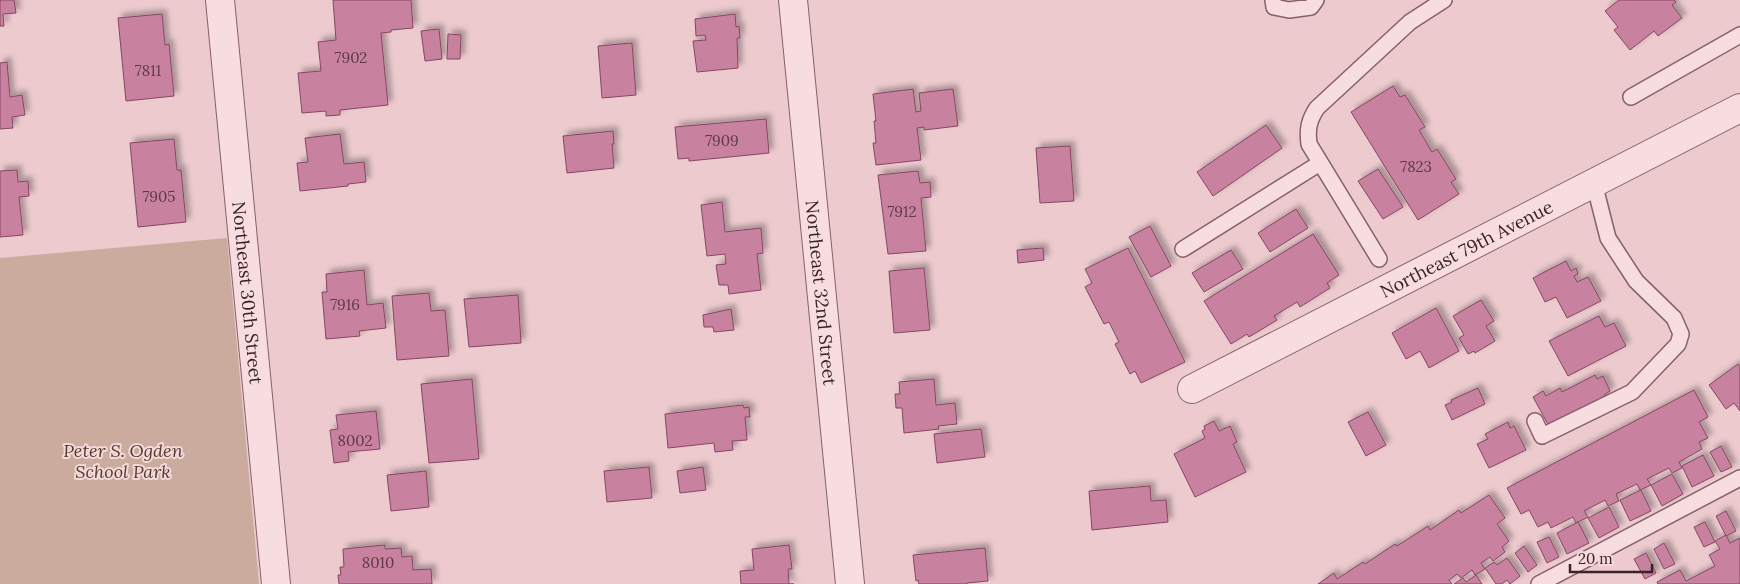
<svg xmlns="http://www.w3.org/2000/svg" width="1740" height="584" font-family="Lora,serif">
<defs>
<filter id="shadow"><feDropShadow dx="4.5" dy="-4.5" stdDeviation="2.5" flood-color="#0004"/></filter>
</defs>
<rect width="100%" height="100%" fill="#eccace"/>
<!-- green -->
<polygon fill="#caab9e" points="227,238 259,584 0,584 0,258"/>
<!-- building -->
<g fill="#c8829f" stroke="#864662" filter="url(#shadow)">
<polygon points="0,0 14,0 16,13 3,14 4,26 0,26"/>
<polygon points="333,0 411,0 413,28 391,30 391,32 381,33 388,105 340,110 340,115 326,116 326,111 302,113 298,73 321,71 318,42 336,40"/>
<polygon points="1619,0 1674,0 1676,2 1672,5 1682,18 1658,36 1654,31 1630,50 1614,30 1618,27 1605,11"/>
<polygon points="162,14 165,45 169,44 174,96 126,101 118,18"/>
<polygon points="735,14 736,27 739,26 740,38 737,38 738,68 697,72 693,41 706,40 705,35 696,36 695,19"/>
<polygon points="439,29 442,59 425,61 421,31"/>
<polygon points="448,34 461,35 460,59 447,59"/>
<polygon points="632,43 636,95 602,98 598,46"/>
<polygon points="7,62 10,97 22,95 25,115 12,117 13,128 0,129 0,63"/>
<polygon points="1393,86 1400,97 1405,95 1425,127 1419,130 1432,152 1437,149 1456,179 1451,182 1459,194 1418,220 1351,112"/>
<polygon points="913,89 916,112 921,111 919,93 953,89 958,126 924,130 924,127 917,128 921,160 876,165 873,143 876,143 874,121 876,121 873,94"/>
<polygon points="766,119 769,153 689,161 689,158 678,159 675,127"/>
<polygon points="1266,125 1282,148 1213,196 1197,172"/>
<polygon points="613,131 614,144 612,144 614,168 567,173 563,136"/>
<polygon points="340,134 344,164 364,162 366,182 348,184 348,186 300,191 297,163 308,162 305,138"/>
<polygon points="174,139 177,170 181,170 186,222 138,227 130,143"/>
<polygon points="1070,146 1074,201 1040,203 1036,148"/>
<polygon points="1378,169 1403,207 1383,219 1358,181"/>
<polygon points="17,170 18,182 28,181 29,196 19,197 23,235 0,237 0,171"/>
<polygon points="918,171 920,183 930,182 931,197 921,198 926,251 888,254 878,175"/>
<polygon points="722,202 725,232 761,228 763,253 757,254 761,290 729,294 728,285 719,285 716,265 726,264 725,254 707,256 701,205"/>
<polygon points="1296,209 1308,228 1270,252 1258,233"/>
<polygon points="1150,226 1171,266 1151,277 1129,237"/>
<polygon points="1313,234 1339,275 1327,283 1330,288 1300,307 1297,302 1274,316 1277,320 1249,337 1247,334 1231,344 1204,301"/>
<polygon points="1043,248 1044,260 1018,263 1017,250"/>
<polygon points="1128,248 1185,362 1141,383 1135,371 1130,374 1115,344 1119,342 1109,322 1104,324 1085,287 1092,283 1085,269"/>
<polygon points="1231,250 1243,269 1204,292 1192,273"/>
<polygon points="1566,261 1571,271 1576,268 1578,274 1574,276 1577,282 1588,277 1601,301 1567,318 1556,297 1545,302 1533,278"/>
<polygon points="924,268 930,330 894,333 889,271"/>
<polygon points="364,270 367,305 383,303 386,328 359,331 360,336 326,339 322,292 327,292 326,274"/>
<polygon points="429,293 431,311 445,310 449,356 397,360 392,296"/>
<polygon points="518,295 521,343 469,347 464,299"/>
<polygon points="1481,300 1494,321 1486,326 1495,341 1475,353 1474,351 1468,354 1459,338 1464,335 1453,316"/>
<polygon points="1436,308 1459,351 1429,368 1420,351 1406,359 1392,333"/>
<polygon points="731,309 734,330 714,332 713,327 704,327 703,315"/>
<polygon points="1599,316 1605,327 1614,323 1626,346 1568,376 1549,341"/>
<polygon points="1738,364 1740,367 1740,411 1734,403 1726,409 1709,385"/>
<polygon points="1595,375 1597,379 1603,376 1610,391 1604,395 1606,399 1550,428 1533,397 1543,391 1546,396 1560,388 1562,392"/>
<polygon points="472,379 479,459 429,463 421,384"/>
<polygon points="934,379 936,405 955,403 957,424 938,426 939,429 904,433 902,408 896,408 895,394 900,394 899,382"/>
<polygon points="1478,388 1485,404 1452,420 1445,405 1452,402 1451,400"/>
<polygon points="1694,390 1708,417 1699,422 1708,438 1699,442 1702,449 1679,462 1682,468 1672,473 1669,468 1647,479 1651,485 1640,490 1637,484 1616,494 1619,501 1608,506 1605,500 1584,511 1588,517 1576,523 1573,517 1551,528 1548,522 1538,527 1529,510 1521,514 1507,488"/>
<polygon points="743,405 744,408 749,407 750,417 745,417 747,440 732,441 733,450 715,452 714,443 668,448 665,414"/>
<polygon points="376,411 380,449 348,452 349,461 334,463 330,430 338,429 336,415"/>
<polygon points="1368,412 1386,445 1366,456 1348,422"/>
<polygon points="1214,421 1219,431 1230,426 1237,442 1233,444 1246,472 1195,497 1174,454 1205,438 1202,431 1205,429 1204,426"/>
<polygon points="1508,422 1510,428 1514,426 1526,450 1489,468 1477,444 1488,439 1485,434"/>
<polygon points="981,429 985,457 937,463 934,434"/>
<polygon points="1721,446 1732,467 1721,472 1710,452"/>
<polygon points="1703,455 1714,476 1692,487 1682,466"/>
<polygon points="649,467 652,498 607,502 604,471"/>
<polygon points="703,467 706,490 680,493 677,471"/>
<polygon points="426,471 429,507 391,511 387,475"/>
<polygon points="1672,474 1683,494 1662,506 1651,485"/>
<polygon points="1150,486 1151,501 1166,500 1168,522 1092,530 1089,491"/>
<polygon points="1641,490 1651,511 1630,521 1620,500"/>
<polygon points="1489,495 1505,518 1497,524 1509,541 1502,547 1505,552 1493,561 1490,557 1481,563 1485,569 1475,575 1472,570 1461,578 1457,574 1449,580 1452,584 1318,584 1334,573 1337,579 1363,562 1365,564 1395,544 1397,546 1428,526 1430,530 1459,510 1461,513"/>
<polygon points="1609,507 1619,527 1599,538 1588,518"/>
<polygon points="1726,511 1736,531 1726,536 1716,516"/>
<polygon points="1578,522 1589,543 1567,554 1557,533"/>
<polygon points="1705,522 1715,542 1704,547 1694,527"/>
<polygon points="1726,535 1730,543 1740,538 1740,584 1658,584 1657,582 1680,570 1686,581 1715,566 1709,555 1720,549 1715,541"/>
<polygon points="1549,537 1559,557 1547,563 1537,542"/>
<polygon points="1664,543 1675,564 1664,569 1654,549"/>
<polygon points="385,545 385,549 401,548 402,557 412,556 413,570 431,569 432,584 339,584 338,575 341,575 340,567 344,567 343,549"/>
<polygon points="789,545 792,569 788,569 789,584 794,584 741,584 740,571 754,570 752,549"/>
<polygon points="1524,546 1537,565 1528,572 1515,553"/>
<polygon points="985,548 988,581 967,583 967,584 919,584 918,580 916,581 913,555"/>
<polygon points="1646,553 1656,573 1645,579 1634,559"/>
<polygon points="1507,558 1520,576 1510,584 1507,580 1502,584 1496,584 1485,568 1494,562 1497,565"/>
<polygon points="1476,575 1482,584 1454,584 1463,578 1466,582"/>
</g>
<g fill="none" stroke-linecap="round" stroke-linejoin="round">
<!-- lane casing -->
<g stroke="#885f6b" stroke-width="18">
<g id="lane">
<polyline points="1273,0 1274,7 1289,10 1311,7 1316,0"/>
<polyline points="1631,97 1740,35"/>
<polyline points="1183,249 1320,163"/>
<path d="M 1379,259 L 1309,144 C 1307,129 1309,120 1317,108 L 1410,22 L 1444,0"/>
<polyline points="1535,421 1542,436 1632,392 1678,344 1681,334 1674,318 1636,281 1608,238 1594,183"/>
<polyline points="1539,584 1740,478"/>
</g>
</g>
<!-- street casing -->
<g stroke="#885f6b" stroke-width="30">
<g id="street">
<path id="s1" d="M 220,0 L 276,584"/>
<path id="s2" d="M 793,0 L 850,584"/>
<path id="s3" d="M 1192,389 L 1740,108"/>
</g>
</g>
<!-- lane -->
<use href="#lane" stroke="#f7dde0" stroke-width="15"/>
<!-- street -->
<use href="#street" stroke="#f7dde0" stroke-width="28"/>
</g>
<g text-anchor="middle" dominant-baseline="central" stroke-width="4" stroke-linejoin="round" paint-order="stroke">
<!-- number labels -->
<g font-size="15" fill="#5e3a47">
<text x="351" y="57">7902</text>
<text x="148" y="70">7811</text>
<text x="722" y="140">7909</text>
<text x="1416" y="166">7823</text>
<text x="159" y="196">7905</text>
<text x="902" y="211">7912</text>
<text x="345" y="304">7916</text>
<text x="355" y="440">8002</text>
<text x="378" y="562">8010</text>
</g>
<!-- street labels -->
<g font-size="18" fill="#3a222a" stroke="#f4d9dc">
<text stroke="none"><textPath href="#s3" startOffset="308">Northeast 79th Avenue</textPath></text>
<text stroke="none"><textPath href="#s1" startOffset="294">Northeast 30th Street</textPath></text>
<text stroke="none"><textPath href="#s2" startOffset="294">Northeast 32nd Street</textPath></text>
</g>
<!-- park labels -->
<g font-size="18" font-style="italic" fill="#553c2a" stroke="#f4d9dc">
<text x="123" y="450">Peter S. Ogden<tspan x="123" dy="21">School Park</tspan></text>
</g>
</g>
<!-- scale -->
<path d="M1570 564v8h82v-8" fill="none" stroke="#3a222a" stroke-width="2.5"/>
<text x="1578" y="564" font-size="15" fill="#3a222a" stroke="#f4d9dc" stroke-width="4" paint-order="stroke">20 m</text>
</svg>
